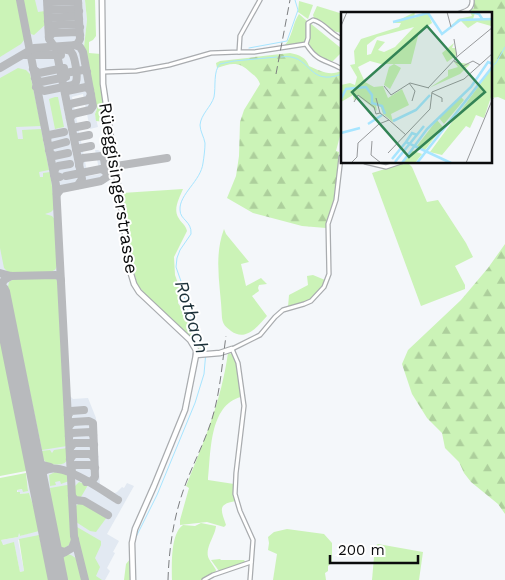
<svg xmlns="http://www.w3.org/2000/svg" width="505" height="580" font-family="'Work Sans',sans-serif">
<defs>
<pattern id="forest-firs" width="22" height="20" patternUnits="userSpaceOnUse" patternTransform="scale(1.25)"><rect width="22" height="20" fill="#cbf3b7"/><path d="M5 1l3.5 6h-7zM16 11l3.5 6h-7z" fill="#adcf9c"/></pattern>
</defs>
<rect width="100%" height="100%" fill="#f4f7fa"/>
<!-- built -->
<polygon fill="#e2e9f2" points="0,0 85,0 87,20 84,47 97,109 95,114 98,127 90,129 83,94 72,97 88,176 100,174 95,150 98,150 104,153 108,162 112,162 113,169 109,172 109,179 106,182 65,190 61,193 60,198 69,395 73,399 88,398 96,418 100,486 113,494 117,492 122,487 124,488 127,483 134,486 107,534 119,541 113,552 115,553 107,568 110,571 105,580 49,580 40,536 18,540 24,571 20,572 14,543 2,545 1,540 18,537 17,533 19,533 20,536 39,530 29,493 20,494 18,492 17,490 23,489 28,491 26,466 0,337"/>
<!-- green -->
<g fill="#cbf3b7">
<polygon points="0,0 18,0 24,31 24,40 21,44 0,57"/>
<polygon points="23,0 35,0 38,12 45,11 45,25 34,35 31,34 29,31"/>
<polygon points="85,0 95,0 96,36 93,40 89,42 89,53 101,54 100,72 105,122 96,121 95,114 97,109 84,47 87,20"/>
<polygon points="299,1 313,5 308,19 298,12"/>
<path d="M 317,6 L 343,14 L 342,33 C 327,31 326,22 314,18 L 313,15 Z"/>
<path d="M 299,14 L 307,21 L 306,40 L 304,43 L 284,46 C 293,37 292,24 299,14 Z"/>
<path d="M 310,23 L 342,49 L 342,56 L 340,54 L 332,62 C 311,53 305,47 310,23 Z"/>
<polygon points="18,68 26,70 30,74 41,126 16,127 18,139 23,139 22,130 41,129 49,170 39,172 40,177 43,177 43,173 50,172 55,208 51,212 45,214 52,216 56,221 58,264 55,270 50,272 9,273 4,268 0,248 0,78"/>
<polygon points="55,97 58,97 64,127 55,129 49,99"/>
<polygon points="404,163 408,163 412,167 427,202 438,200 466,243 473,257 455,266 465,285 465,289 421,306 372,173"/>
<path d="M 183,189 C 180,197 173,208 178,217 C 181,223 186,225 187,231 L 174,257 L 175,275 L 180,289 L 178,303 L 189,319 L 194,338 L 202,349 L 203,353 L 200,351 L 194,340 L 149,299 L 137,284 L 133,268 L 122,193 Z"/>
<path d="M 224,229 L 226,234 L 249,262 L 241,264 L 246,286 L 261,278 L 267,284 L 259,285 L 258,288 L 259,291 L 252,296 L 267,316 C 258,326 246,342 231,331 C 226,327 223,325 222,318 C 221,288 213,258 224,229 Z"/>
<path d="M 313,275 L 325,280 C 321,296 304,305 288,307 L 289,295 L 308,285 L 307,276 Z"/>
<polygon points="51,277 56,279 59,285 67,446 42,450 8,287 9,282 15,278"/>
<polygon points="0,337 26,466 26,471 0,476"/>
<path d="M 228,353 L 233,354 L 236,361 L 241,397 C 209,405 211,453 208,480 L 234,484 L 236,501 C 217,504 221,510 226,525 L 224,527 L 207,522 L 180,525 L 180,520 L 189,488 L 186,486 C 204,441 221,402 228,353 Z"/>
<path d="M 67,448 C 70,466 63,465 48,464 L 42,458 L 41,451 L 50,450 L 52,453 L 54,450 Z"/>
<polygon points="55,472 66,474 69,481 61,484 60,481 55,482 56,485 50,486 49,475"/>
<polygon points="26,473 28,491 23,492 22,489 17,490 17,492 20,492 20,494 29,493 35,511 39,531 20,536 19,533 18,537 1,540 3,545 14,542 20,572 24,571 19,539 39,535 49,580 0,580 0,478"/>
<polygon points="79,482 88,485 81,497 77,498 75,496 74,487"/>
<polygon points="67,485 69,486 72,538 69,545 63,549 59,544 52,507 50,488"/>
<polygon points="84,503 107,517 96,532 90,531 76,522 76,506 79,503"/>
<path d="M 201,523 L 216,526 C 215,537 204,548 209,559 C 211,563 214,566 216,570 L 215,573 L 202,580 L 172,580 C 172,566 170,534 183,525 L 195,526 Z"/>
<polygon points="77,527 101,541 101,545 95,558 100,567 96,576 102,580 87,580 77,540"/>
<polygon points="287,529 324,534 332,543 332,563 328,566 328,571 325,573 326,580 273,580 277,554 268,550 269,543 268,537 274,532"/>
<polygon points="378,544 423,552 419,580 372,580 375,546"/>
<path d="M 67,554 C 80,556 80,569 83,580 L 67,580 L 62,559 Z"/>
<polygon points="130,559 131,580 124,580 126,564"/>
<polygon points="220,559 221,560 244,560 246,563 221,572 219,571 211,560"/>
</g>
<!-- forest -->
<g fill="url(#forest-firs)">
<polygon points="474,0 505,0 505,100 498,97 491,98 491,14 466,14 474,8"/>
<path d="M 290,53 C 299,55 306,57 309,66 C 320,71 331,77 342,70 L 342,136 L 340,136 L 336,151 L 339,152 L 336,195 L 326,228 L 302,226 L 253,213 L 227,198 L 236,176 L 239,156 L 240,122 L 244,110 L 260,84 C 258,78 255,76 250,72 C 239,61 231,63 217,68 L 216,63 L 220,61 Z"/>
<polygon points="505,244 505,514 498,504 471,482 464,473 459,462 445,448 442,433 427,418 412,394 402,364 408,350 461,300 488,268"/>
</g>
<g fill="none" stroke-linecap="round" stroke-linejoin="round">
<!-- stream -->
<g stroke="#a7e5ff" stroke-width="1">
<polyline points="249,48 287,41 298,10 295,0"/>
<path d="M 281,57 C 312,52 306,88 342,74"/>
<polyline points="491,67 496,63 505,47"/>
<path d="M 135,539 L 157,495 L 195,403 L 204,374 L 206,351 L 197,336 L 191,317 L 186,308 L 183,287 L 176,267 L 177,258 L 180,250 L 191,234 C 192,221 180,220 180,210 C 179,194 201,181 203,163 C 204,157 205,149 205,143 C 204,137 200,131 200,125 C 201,114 211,107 214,97 C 216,87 213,71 220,64 L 234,61 L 277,57"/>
</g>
<!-- taxiway -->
<g stroke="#b8babd" stroke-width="8">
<polyline points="20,0 56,185 74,536 85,580"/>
<polyline points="47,0 49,39 56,49 82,179 78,185"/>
<polyline points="48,5 51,2 76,1 78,3"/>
<polyline points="48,13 50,10 77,9 79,11"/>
<polyline points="48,21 51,18 77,16 79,19"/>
<path d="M 49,28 C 55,23 69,25 77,24 L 80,27"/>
<polyline points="49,37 53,33 78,32 80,35"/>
<polyline points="25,55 61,55"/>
<polyline points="0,68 34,48 77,45 80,39 78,0"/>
<polyline points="33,69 39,73 64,68"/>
<polyline points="35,78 41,82 66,77"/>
<polyline points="62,79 62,75 65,73 83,70 87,72"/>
<path d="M 36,87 L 44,91 L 73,85 L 76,82 C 78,77 75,53 70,51 C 67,49 64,50 61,50"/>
<polyline points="67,91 86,87 90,90"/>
<polyline points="68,108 70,104 88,100 91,95"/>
<polyline points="70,118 73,114 90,110 93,106 83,52 80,47 75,45"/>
<polyline points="72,128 87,125"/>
<polyline points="74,138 89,135"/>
<polyline points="47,139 49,135 64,132"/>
<polyline points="76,149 91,146"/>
<polyline points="49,150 51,146 66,142"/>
<polyline points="50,153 54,156 68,153"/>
<polyline points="106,170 110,167 167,158"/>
<polyline points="66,176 101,169 107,172"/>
<polyline points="60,177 54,175 55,169 58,166 70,164"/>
<polyline points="57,194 61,189 101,181 107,177 104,159 101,156 83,158 80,160 79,165"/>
<polyline points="0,273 11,276 56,275 60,277 61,281"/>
<polyline points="0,289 4,280 11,276"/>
<polyline points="68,415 71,411 84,410"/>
<polyline points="69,426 73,422 89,421 93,423 95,477 92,481 86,482"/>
<polyline points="69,436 72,433 91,432 93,435"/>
<polyline points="70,448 74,443 90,443 94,445"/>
<polyline points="33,456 38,464 50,467"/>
<polyline points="70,459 74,454 90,454 94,457"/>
<polyline points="72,472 71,468 75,465 91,465 95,468"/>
<path d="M 38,481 C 46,448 101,490 118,500"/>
<polyline points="72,496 75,500 84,501 108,515"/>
<polyline points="50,540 55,549 65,552 72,548 75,540"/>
<polyline points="55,566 58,556 65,552"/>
</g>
<!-- runway -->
<polyline stroke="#b8babd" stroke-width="20" points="0,292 58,580"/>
<!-- street casing -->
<g stroke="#a9acaf" stroke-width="5.5">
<g id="street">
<path d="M 457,14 C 465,11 473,10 472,0"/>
<path d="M 306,44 L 308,38 L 308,23 L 313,20 C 324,22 331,35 342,39"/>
<path d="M 239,52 L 254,52 L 306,44 C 318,63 325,59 342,69"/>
<polyline points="103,72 136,71 169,65 211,53 239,52 240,36 260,0"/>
<polyline points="365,162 386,167 401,162"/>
<polyline points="204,580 213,575 251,562"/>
<polyline points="250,580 253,540 240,511 235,494 236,473 244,406 238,363 232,349 260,335 275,317 283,310 304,304 311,301 324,287 329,274 328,224 336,200 341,157 342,157"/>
</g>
</g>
<!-- secondary casing -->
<g stroke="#a9acaf" stroke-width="7">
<g id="secondary">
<polyline points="102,0 103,84 131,274 134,284 139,292 190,340 196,350 196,355 185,410 154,486 135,529 132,543 133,580"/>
<polyline points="196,355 220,353 232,349"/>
</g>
</g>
<!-- street -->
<use href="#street" stroke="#fff" stroke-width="3"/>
<!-- secondary -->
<use href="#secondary" stroke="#fff" stroke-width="4.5"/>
<!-- rail -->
<g stroke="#7c7e80" stroke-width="1" stroke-dasharray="8 4" stroke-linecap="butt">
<polyline points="276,74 290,0"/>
<path d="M 168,580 C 169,547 174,514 186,483 C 194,462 204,443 211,422 C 220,395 222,364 226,336"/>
</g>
</g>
<g text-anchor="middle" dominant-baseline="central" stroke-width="4" stroke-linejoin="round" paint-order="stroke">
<!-- street labels -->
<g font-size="18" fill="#0b0c0d" stroke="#fff">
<text transform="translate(119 188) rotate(81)">Rüeggisingerstrasse</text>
</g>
<!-- water labels -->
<g font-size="19" font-style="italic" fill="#1e323a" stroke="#fff">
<text transform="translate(192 317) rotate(73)">Rotbach</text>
</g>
</g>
<!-- overview -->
<g transform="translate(341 12)">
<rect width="151" height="151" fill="#f4f7fa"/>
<path d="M 113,31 L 111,36 L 114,36 L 116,43 L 106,50 L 101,41 ZM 113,50 L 129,52 L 119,62 L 88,76 L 107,64 L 107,58 L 117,55 ZM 53,52 L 60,56 L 49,77 L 43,73 L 48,55 ZM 151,56 L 151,82 L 143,106 L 135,103 L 129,116 L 125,114 L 101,143 L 89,140 ZM 120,85 L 123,88 L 103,112 L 98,106 ZM 96,108 L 102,115 L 84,138 L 75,135 ZM 70,138 L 81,142 L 74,151 L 62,151 Z" fill="#cbf3b7"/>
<path d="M 74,0 L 73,6 L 87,1 L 91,11 L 78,20 L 70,52 L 40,52 L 29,49 L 17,55 L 24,70 L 33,75 L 42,74 L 47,86 L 61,77 L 68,93 L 50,102 L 52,110 L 42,102 L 39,93 L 35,93 L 36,99 L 16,83 L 13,89 L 12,83 L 0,90 L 0,73 L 9,71 L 14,73 L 16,65 L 9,53 L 14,52 L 13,39 L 20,27 L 58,15 L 60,11 L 52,11 ZM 73,15 L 54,35 L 43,40 L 37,38 L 44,30 L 36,28 L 30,42 L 26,43 L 26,33 L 36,25 ZM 129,0 L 134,1 L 132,7 L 140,7 L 140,4 L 143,8 L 151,6 L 150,14 L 136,10 L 127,16 L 120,9 L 111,13 L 117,7 L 131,4 Z" fill="#cbf3b7" fill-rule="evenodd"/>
<path fill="none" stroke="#a7e5ff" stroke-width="2.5" d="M 130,0 L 138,2 L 142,8M 52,10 L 87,1 L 101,22 L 119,8 L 152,7M 0,87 L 5,77 L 25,75 L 31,83 L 31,91 L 41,94 L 44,102M 52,109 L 75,98 L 89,83M 27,112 L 41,103M 0,121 L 19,116M 65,130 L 71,121 L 76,123M 51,147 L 65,130 L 110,151M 54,150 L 83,114M 61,151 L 86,117 L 130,75 L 147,50 L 152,52M 76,151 L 152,54"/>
<path fill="none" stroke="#97999b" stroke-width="1" d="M 106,0 L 110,15M 0,14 L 6,0M 113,27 L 116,45M 113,49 L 122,54 L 132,49 L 139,53M 68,71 L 74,79 L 71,89M 43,74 L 50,83 L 69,71 L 88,76M 87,76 L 118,43 L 152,15M 91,81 L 101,86 L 101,90M 35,86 L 39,101 L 48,108M 13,90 L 17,83 L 33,95 L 35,102 L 39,101M 31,129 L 30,143 L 40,151M 47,141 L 89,97 L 91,80 L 123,67 L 152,41M 10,151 L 16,145 L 17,131 L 38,112 L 48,108 L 65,123M 125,151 L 152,86"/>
<path fill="#338455" fill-opacity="0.15" stroke="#338455" stroke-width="2.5" d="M 86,14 L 144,80 L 68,145 L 11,80 Z"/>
<rect width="151" height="151" fill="none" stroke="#0b0c0d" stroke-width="2.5"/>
</g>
<!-- scale -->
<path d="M330 555v8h88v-8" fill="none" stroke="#0b0c0d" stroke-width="2.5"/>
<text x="338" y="555" font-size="15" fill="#0b0c0d" stroke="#ffffff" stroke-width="4" paint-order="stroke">200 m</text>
</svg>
